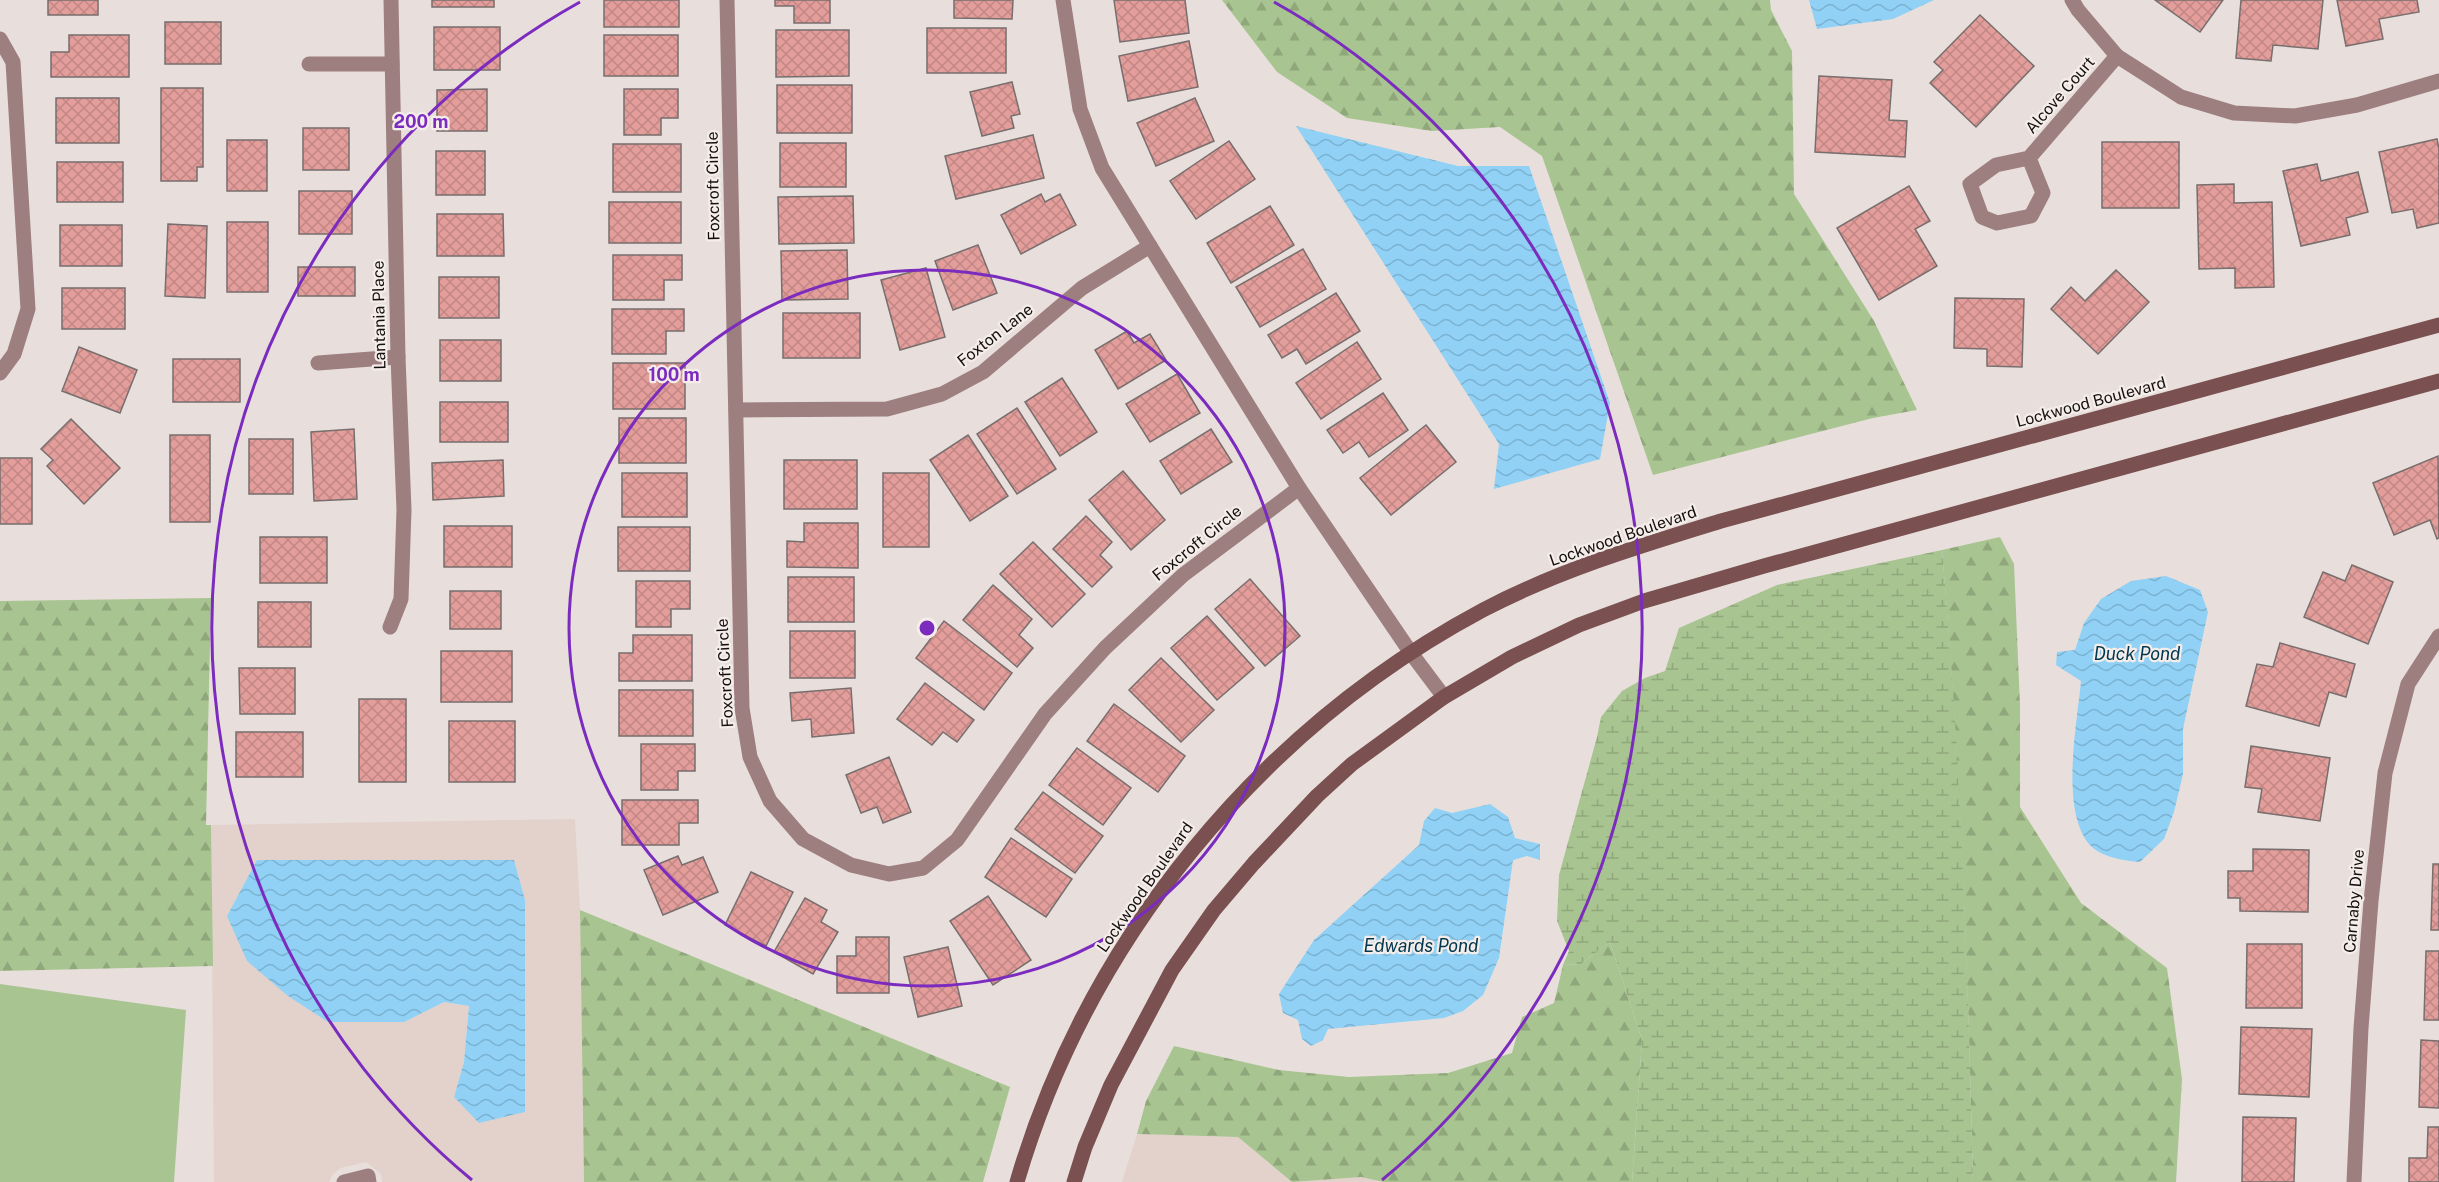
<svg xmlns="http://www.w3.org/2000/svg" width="2439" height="1182" font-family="'Public Sans',sans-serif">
<defs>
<pattern id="forest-firs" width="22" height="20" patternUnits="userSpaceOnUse" patternTransform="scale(1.5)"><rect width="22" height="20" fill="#a8c490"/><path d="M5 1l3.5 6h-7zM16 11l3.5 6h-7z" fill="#90a77b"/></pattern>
<pattern id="wetland-marsh" width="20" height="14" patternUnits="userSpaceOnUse" patternTransform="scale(1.5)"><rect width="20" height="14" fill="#a8c490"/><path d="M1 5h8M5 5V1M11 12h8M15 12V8" fill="none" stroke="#90a77b"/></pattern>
<pattern id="water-waves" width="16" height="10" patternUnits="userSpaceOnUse" patternTransform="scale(1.5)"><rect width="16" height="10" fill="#90d1f5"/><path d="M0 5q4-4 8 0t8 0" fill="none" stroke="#7bb2d1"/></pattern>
<pattern id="building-cross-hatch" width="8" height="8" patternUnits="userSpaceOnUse" patternTransform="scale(1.5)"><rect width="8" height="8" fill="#e39e9b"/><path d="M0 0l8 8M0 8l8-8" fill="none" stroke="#c28784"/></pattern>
</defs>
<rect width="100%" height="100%" fill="#e8dfdc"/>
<!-- built -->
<g fill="#e3d2cb" fill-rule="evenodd">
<path d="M 575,819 L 580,910 L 584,1182 L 382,1182 L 381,1174 L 366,1162 L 341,1168 L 333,1174 L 329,1182 L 214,1182 L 211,825 ZM 257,860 L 514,860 L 525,900 L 525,1112 L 454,1097 L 464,1062 L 469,1006 L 444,1002 L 404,1022 L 227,916 Z"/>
<polygon points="1137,1134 1238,1137 1292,1182 1361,1177 1384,1182 1122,1182"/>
</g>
<!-- forest -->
<g fill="url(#forest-firs)">
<polygon points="1222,0 1770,0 1771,10 1792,51 1794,194 1874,321 1917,410 1873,418 1653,475 1542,156 1500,127 1432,131 1347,118 1277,72"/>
<path d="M 2000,537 L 2014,564 L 2020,706 L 2020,807 L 2081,903 L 2167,968 L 2182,1079 L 2176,1182 L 1973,1182 C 1968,971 1960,760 1942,550 Z"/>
<polygon points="211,598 206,825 211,825 213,966 0,971 0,601"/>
<polygon points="580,910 1010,1087 983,1182 584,1182"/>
<polygon points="1610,942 1642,1040 1632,1182 1384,1182 1361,1177 1292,1182 1238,1137 1137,1134 1146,1101 1174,1046 1279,1070 1349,1077 1448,1073 1512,1053 1522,1017 1554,1003 1563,965 1581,964"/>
</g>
<!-- wetland -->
<path fill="url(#wetland-marsh)" d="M 1942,550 C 1961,760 1968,971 1973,1182 L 1632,1182 L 1642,1040 L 1610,942 L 1581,964 L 1563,965 L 1569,951 L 1557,921 L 1559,875 L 1597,737 L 1601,717 L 1622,691 L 1645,678 L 1665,671 L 1679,628 L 1777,585 Z"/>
<!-- garden -->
<polygon fill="#a8c490" points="0,984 186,1010 174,1182 0,1182"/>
<!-- water -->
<g fill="url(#water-waves)">
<polygon points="1809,0 1934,0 1893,19 1817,29"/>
<polygon points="1296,126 1458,166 1529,166 1610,403 1600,459 1494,489 1499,444"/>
<path d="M 2166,576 L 2200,590 L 2208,612 L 2183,729 L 2183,774 L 2174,812 L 2164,839 L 2140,862 C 2125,861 2100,857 2089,844 C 2060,809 2077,724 2081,681 L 2056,665 L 2057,652 L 2075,650 L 2084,623 L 2101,599 L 2131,581 Z"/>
<polygon points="1490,804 1508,817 1515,838 1540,844 1540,860 1527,856 1513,860 1499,958 1483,995 1463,1011 1444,1018 1328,1029 1323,1040 1311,1046 1302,1039 1298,1020 1283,1013 1279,994 1314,940 1419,845 1424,821 1435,808 1452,813"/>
<polygon points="257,860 514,860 525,900 525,1112 479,1123 454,1097 464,1062 469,1006 444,1002 404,1022 328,1022 288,996 247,961 227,916"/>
</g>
<!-- building -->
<g fill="url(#building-cross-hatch)" stroke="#776e6d" stroke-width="1.5">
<rect x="48" y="0" width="50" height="15"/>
<rect x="432" y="0" width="62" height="7"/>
<rect x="604" y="0" width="75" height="27"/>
<polygon points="775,0 830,0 830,23 794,23 794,6 775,6"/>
<polygon points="954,0 1013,0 1012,19 954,18"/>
<polygon points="1114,0 1185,0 1189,33 1120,42"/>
<polygon points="2155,0 2223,0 2200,32"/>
<polygon points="2241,0 2323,0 2318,49 2273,45 2271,61 2236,58"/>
<polygon points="2337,0 2417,0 2419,12 2379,19 2383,39 2346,46"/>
<polygon points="1980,15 2034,66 1976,127 1930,83 1943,70 1934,62"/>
<rect x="165" y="22" width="56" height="42"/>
<rect x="434" y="27" width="66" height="43"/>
<rect x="927" y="28" width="79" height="45"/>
<polygon points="776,30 849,30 849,76 776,77"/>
<polygon points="69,35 129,35 129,77 51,77 51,52 69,52"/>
<rect x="604" y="35" width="74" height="41"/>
<polygon points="1189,41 1198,87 1128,101 1119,56"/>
<polygon points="1819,76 1892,80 1889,120 1907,121 1905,157 1815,152"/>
<polygon points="1012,82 1020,114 1011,116 1014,128 982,136 970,92"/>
<rect x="777" y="85" width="75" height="48"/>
<polygon points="161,88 203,88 203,167 197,167 197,181 161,181"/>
<polygon points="487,89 487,131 437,131 437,90"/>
<polygon points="624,89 678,89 678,118 661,118 661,135 624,135"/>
<rect x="56" y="98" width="63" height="45"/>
<polygon points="1195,98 1214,141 1156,166 1137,123"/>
<rect x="303" y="128" width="46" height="42"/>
<polygon points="1033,135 1044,178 956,199 945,156"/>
<polygon points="2437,139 2439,149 2439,223 2417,228 2413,209 2392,213 2379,152"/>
<rect x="227" y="140" width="40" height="51"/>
<polygon points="1229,141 1255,179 1196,219 1170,181"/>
<rect x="2102" y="142" width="77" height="66"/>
<rect x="780" y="143" width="66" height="44"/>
<rect x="613" y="144" width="68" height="48"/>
<rect x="436" y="151" width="49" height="44"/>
<rect x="57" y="162" width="66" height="40"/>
<polygon points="2317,164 2321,181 2358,172 2368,212 2346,218 2350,235 2301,246 2283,171"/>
<polygon points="2234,184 2234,203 2272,202 2274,287 2235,288 2235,268 2199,269 2197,185"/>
<polygon points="1909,186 1930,221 1915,229 1937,266 1879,300 1837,228"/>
<rect x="299" y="191" width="53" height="43"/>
<polygon points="1041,194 1045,202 1060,194 1076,225 1021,254 1001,215"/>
<polygon points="853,196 854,243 779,244 778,197"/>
<rect x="609" y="202" width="72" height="41"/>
<polygon points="1270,206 1294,245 1231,283 1207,243"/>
<polygon points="437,214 503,214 504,256 437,256"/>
<rect x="227" y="222" width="41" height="70"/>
<polygon points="168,224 207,226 205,298 165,296"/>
<rect x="60" y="225" width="62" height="41"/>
<polygon points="978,245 997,293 953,310 935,261"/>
<polygon points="1303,249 1326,289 1260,327 1236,287"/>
<polygon points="847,250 848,299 782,300 781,251"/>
<polygon points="613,255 682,255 682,280 664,280 664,300 613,300"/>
<rect x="298" y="267" width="57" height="29"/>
<polygon points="926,268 945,337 900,350 881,280"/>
<polygon points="2116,270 2149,302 2098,354 2051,309 2071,287 2085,301"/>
<rect x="439" y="277" width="60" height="41"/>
<rect x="62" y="288" width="63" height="41"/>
<polygon points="1336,293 1360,331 1306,364 1297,349 1282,358 1268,335"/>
<polygon points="1955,298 2024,299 2022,367 1987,366 1987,349 1954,348"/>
<polygon points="612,309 684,309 684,331 666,331 666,354 612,354"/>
<rect x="783" y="313" width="77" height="45"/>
<polygon points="1127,331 1134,343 1150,334 1166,360 1118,389 1095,350"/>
<rect x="440" y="340" width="61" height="41"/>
<polygon points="1357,342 1381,379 1321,419 1296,383"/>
<polygon points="79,347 137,370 120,413 62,391"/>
<rect x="173" y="359" width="67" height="43"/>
<rect x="613" y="363" width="72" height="46"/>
<polygon points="1177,374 1200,413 1150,442 1126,404"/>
<polygon points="1062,378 1097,432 1060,456 1025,402"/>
<polygon points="1383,393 1408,430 1369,457 1359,442 1343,453 1327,430"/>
<rect x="440" y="402" width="68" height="40"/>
<polygon points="1017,408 1056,469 1017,494 977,434"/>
<rect x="619" y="418" width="67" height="45"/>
<polygon points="71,419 120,468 84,504 47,466 53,460 41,449"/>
<polygon points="1426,425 1456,462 1391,515 1360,478"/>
<polygon points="354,429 357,499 314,501 311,432"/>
<polygon points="1211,429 1232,462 1181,494 1160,461"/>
<rect x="170" y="435" width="40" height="87"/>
<polygon points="968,435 1008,496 970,521 930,460"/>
<rect x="249" y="439" width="44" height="55"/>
<polygon points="2438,456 2439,538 2437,539 2430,520 2394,535 2373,483"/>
<rect x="0" y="458" width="32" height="66"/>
<polygon points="503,460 504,496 433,500 432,463"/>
<rect x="784" y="460" width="73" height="49"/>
<polygon points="1123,471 1165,520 1131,550 1089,500"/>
<rect x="622" y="473" width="65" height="44"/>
<rect x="883" y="473" width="46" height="74"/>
<polygon points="1086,516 1112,542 1100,555 1112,567 1092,587 1053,549"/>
<polygon points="804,523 858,523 858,568 787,567 787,541 804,542"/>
<rect x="444" y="526" width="68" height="41"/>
<rect x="618" y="527" width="72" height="44"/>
<rect x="260" y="537" width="67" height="46"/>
<polygon points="1033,542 1085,594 1052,627 1000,574"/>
<polygon points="2352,565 2393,582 2368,644 2304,617 2323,572 2345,581"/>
<rect x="788" y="577" width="66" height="45"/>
<polygon points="1250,579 1300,636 1265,666 1215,609"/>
<polygon points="636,581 690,581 690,609 671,609 671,627 636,627"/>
<polygon points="993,585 1032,619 1019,635 1033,648 1017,667 963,620"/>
<rect x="450" y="591" width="51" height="38"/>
<rect x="258" y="602" width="53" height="45"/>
<polygon points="1207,616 1254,668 1217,700 1171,648"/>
<polygon points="944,621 1012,673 984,710 916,658"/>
<rect x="790" y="631" width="65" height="47"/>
<polygon points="633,635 692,635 692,681 619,681 619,653 633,653"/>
<polygon points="2280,643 2355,664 2346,697 2329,692 2319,726 2246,706 2257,664 2273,667"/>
<rect x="441" y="651" width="71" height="51"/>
<polygon points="1161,658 1214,710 1181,742 1129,690"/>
<polygon points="239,668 295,668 295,714 240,714"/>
<polygon points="925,683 974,720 957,742 943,732 932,745 897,719"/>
<polygon points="851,688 854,733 812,737 811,719 792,721 790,693"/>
<rect x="619" y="690" width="74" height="46"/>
<rect x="359" y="699" width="47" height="83"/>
<polygon points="1114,704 1185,756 1158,792 1087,741"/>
<rect x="449" y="721" width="66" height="61"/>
<rect x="236" y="732" width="67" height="45"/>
<polygon points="641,744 695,744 695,771 678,771 678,790 641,790"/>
<polygon points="2251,746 2330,758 2320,821 2258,812 2262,789 2245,787"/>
<polygon points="1077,748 1131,788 1103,825 1049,785"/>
<polygon points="889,757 911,812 883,823 877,807 861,813 846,775"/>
<polygon points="1043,792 1103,836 1075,873 1015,829"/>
<polygon points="622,800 698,800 698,823 679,823 679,845 622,845"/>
<polygon points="1011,838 1072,879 1046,917 985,877"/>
<polygon points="2253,849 2309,850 2308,912 2240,911 2240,898 2228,898 2228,871 2253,871"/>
<polygon points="678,856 682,865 703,857 718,892 663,915 644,870"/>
<polygon points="2433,864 2439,864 2439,930 2431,930"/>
<polygon points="751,872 793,892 766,946 725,925"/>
<polygon points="988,896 1031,960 993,985 950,921"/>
<polygon points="805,898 827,910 821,922 838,932 813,974 774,952"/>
<polygon points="856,937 889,937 889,993 837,993 837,956 856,956"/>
<polygon points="2247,944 2302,944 2302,1008 2246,1008"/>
<polygon points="948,947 962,1006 918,1017 904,957"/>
<polygon points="2426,951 2439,951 2439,1020 2424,1020"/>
<polygon points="2241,1027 2312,1029 2309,1097 2239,1094"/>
<polygon points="2421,1040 2439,1041 2439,1108 2419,1107"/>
<polygon points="2243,1117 2296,1118 2294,1182 2242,1182"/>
<polygon points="2428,1127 2439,1127 2439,1182 2409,1182 2409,1158 2427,1158"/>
</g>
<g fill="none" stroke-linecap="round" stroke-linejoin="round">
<!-- minor -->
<g stroke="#9d7f7f" stroke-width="15">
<polyline points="727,0 742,708 750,757 770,801 803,839 851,865 889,874 923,868 957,840 1045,714 1105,648 1183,575 1299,488"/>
<polyline points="1063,0 1080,109 1102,168 1299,488 1411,653 1444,697"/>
<polyline points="2072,0 2078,10 2117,56 2181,97 2234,113 2295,116 2357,105 2439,81"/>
<polyline points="0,39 13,62 28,309 14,354 0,373"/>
<polyline points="309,64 392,64"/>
<polyline points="2029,158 2043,193 2031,216 1997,223 1982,217 1970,184 1996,165 2029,158 2117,56"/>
<polyline points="318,363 398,357"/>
<polyline points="736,410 887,409 942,394 983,372 1082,288 1150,246"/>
<polyline points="390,627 401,599 404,510 398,357 391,0"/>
<polyline points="344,1182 368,1176 369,1182"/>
<polyline points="2354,1182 2361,1028 2371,901 2385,773 2408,684 2439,636"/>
</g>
<!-- secondary -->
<g stroke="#7a5051" stroke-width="15">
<path d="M 1017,1182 C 1088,939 1260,729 1483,610 C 1559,570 1640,546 1721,521 L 2439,325"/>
<polyline points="1074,1182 1085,1147 1111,1085 1172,970 1214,910 1254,863 1317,796 1352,764 1444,697 1512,657 1579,625 1644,601 1764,566 2439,381"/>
</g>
</g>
<!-- distance rings -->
<g fill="none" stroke="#7b2cbf" stroke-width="3">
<circle cx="927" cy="628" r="358"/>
<path d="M472 1180A716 716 0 0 1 580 2M1274 2A716 716 0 0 1 1382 1180"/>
</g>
<g text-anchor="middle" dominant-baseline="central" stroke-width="4.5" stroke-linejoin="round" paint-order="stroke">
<!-- street labels -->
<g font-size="16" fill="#13100f" stroke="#f5ede9">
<text transform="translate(2060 95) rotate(-49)">Alcove Court</text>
<text transform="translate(713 186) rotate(-91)">Foxcroft Circle</text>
<text transform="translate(379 315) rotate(-91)">Lantania Place</text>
<text transform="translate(995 335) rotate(-38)">Foxton Lane</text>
<text transform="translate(2091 402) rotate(-15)">Lockwood Boulevard</text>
<text transform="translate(1623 536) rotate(-19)">Lockwood Boulevard</text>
<text transform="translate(1197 543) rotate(-39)">Foxcroft Circle</text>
<text transform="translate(725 673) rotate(-93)">Foxcroft Circle</text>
<text transform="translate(1145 887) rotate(-55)">Lockwood Boulevard</text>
<text transform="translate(2354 901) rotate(-85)">Carnaby Drive</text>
</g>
<!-- water labels -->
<g font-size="18" font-style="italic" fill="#00374f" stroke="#f5ede9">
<text x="2137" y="653">Duck Pond</text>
<text x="1421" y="945">Edwards Pond</text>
</g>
</g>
<circle cx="927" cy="628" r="9" fill="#7b2cbf" stroke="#f5ede9" stroke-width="3"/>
<g font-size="18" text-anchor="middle" font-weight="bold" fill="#7b2cbf" stroke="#f5ede9" stroke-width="4.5" stroke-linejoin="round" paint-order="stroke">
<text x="421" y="128">200 m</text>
<text x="674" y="381">100 m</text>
</g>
</svg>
